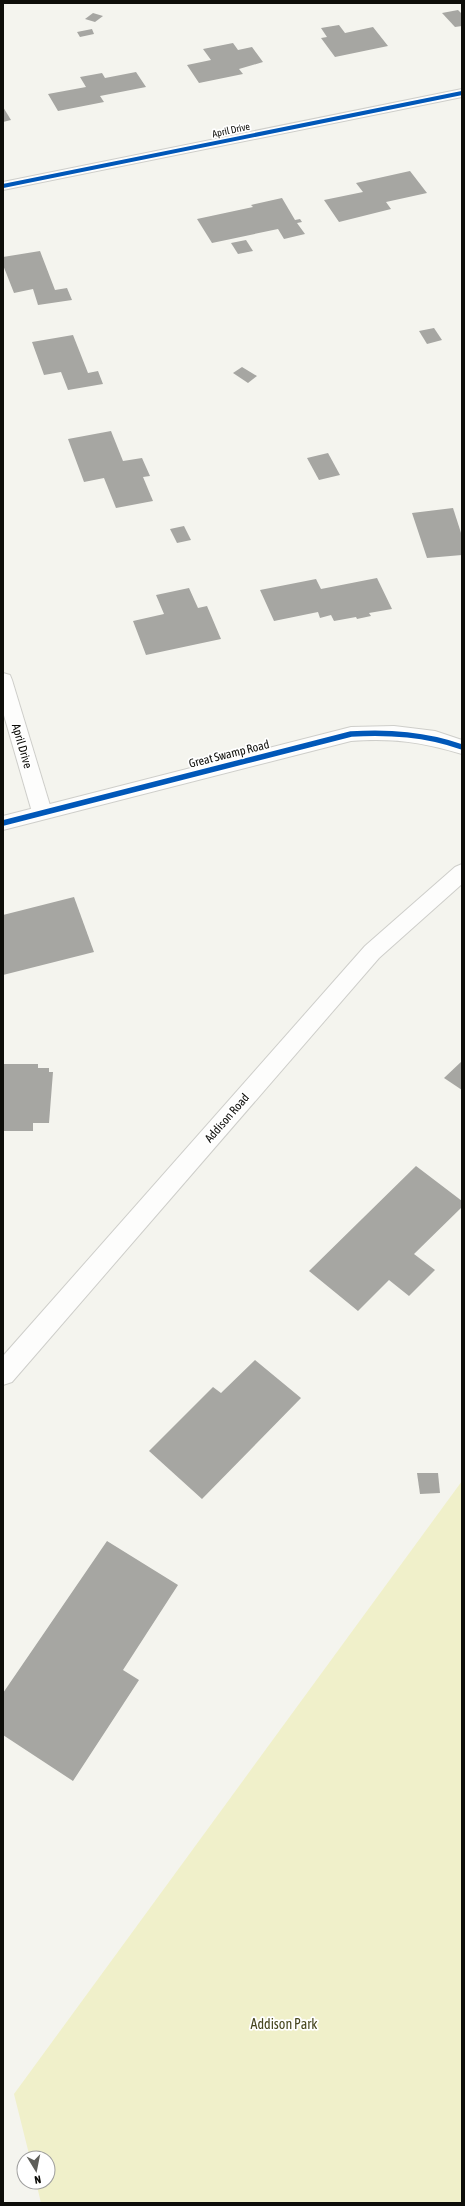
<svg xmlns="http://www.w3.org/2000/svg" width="465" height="2206" font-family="'Asap Condensed',sans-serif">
<rect width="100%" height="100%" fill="#f4f4ee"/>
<!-- green -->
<polygon fill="#f0f0ca" points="462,1481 462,2203 41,2203 36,2182 48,2182 48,2158 30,2158 14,2094"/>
<!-- building -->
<g fill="#a6a6a2">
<polygon points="458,10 462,14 462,26 455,27 442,13"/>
<polygon points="93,13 103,16 95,22 85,19"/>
<polygon points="339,25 345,33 373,27 388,46 335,57 321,38 327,37 321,28"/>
<polygon points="92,29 94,34 80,37 77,32"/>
<polygon points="233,43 238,50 252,47 263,62 239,69 243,74 199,83 187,65 211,60 203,49"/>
<polygon points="136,72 146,87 100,96 104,102 58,111 48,94 86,87 80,77 102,73 105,78"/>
<polygon points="3,107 11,120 3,122"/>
<polygon points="410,171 427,193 386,202 391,209 339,222 324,200 363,192 356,183"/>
<polygon points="282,198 295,220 300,219 302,222 297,223 305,234 284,239 278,229 212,243 197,219 253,207 251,205"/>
<polygon points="246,240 253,251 238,254 231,243"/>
<polygon points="40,251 55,290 67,288 72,300 38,305 33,289 14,293 3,265 3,257"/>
<polygon points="434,328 442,340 427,344 419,331"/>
<polygon points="73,335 88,373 98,371 103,384 68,390 61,372 44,375 32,342"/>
<polygon points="242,367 257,376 248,383 233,373"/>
<polygon points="111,431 123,461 142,458 150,476 143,477 153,501 116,508 104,478 84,482 68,439"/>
<polygon points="328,453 340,475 319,480 307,458"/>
<polygon points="453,508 462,536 462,555 427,558 412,513"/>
<polygon points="184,526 191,540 177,543 170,529"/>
<polygon points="377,578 392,609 369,613 371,616 357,619 356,617 334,621 331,615 320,618 318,612 274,621 260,590 316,579 321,589"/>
<polygon points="189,588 198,608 207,606 221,639 146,655 133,621 164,614 156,595"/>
<polygon points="74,897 94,952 3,975 3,915"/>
<polygon points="462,1061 462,1090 444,1078"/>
<polygon points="3,1064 38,1064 38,1068 49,1068 49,1072 53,1072 49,1123 33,1123 33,1131 3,1131"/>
<polygon points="416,1166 462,1201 462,1207 414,1254 435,1270 409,1296 389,1280 358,1311 309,1271"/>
<polygon points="255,1360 301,1398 202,1499 149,1451 213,1387 221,1393"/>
<polygon points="417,1473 438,1473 440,1493 420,1494"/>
<polygon points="107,1541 178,1585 123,1670 139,1680 73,1781 3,1735 3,1693"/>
</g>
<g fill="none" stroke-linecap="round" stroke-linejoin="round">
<!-- minor casing -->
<g stroke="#cececa" stroke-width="2">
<g id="minor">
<polygon points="462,89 462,97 3,190 3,182"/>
<polygon points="3,673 10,675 12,680 52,812 49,817 42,819 35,817 32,812 3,712"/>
</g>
</g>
<!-- tertiary casing -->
<g stroke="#cececa" stroke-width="2">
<path id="tertiary" d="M 394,726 L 435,731 L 462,740 L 462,754 C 421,742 394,738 351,741 L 3,830 L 3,816 L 351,727 Z"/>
</g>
<!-- secondary casing -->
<g stroke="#cececa" stroke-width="2">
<polygon id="secondary" points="462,864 462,884 379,958 12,1382 3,1385 3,1356 365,946 455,867"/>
</g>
<!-- minor -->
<use href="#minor" fill="#fdfdfc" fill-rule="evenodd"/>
<!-- tertiary -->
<use href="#tertiary" fill="#fdfdfc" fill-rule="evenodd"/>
<!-- secondary -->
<use href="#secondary" fill="#fdfdfc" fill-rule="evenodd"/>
<!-- cycleway-far1 casing -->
<g stroke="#fff" stroke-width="5.5">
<polyline id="cycleway-far1" points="3,186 462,93"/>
</g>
<!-- cycleway casing -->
<g stroke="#fff" stroke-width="8">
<path id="cycleway" d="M 3,823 L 351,734 C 390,732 425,734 462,747"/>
</g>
<!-- cycleway-far1 -->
<use href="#cycleway-far1" stroke="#0057b8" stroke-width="4"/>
<!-- cycleway -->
<use href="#cycleway" stroke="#0057b8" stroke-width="5.5"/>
</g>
<g text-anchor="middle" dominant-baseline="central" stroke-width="3.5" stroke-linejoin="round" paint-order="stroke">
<!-- far-street labels -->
<g font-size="10" fill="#0d0d09" stroke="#fff">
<text transform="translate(231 130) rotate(-12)">April Drive</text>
</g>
<!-- street labels -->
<g font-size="12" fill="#0d0d09" stroke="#fff">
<text transform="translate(22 746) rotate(74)">April Drive</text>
<text transform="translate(229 754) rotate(-14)">Great Swamp Road</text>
<text transform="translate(227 1118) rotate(-49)">Addison Road</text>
</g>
<!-- near-park labels -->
<g font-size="14" fill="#47461f" stroke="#fff">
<text x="284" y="2024">Addison Park</text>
</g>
</g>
<!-- border -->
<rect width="465" height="2206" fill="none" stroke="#0d0d09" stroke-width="8"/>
<!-- north arrow -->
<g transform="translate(36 2170) rotate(170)"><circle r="19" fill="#ffffff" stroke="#9e9e9d"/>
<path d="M0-3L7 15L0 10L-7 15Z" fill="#5e5e59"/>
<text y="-6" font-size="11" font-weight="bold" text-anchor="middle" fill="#0d0d09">N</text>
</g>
</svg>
